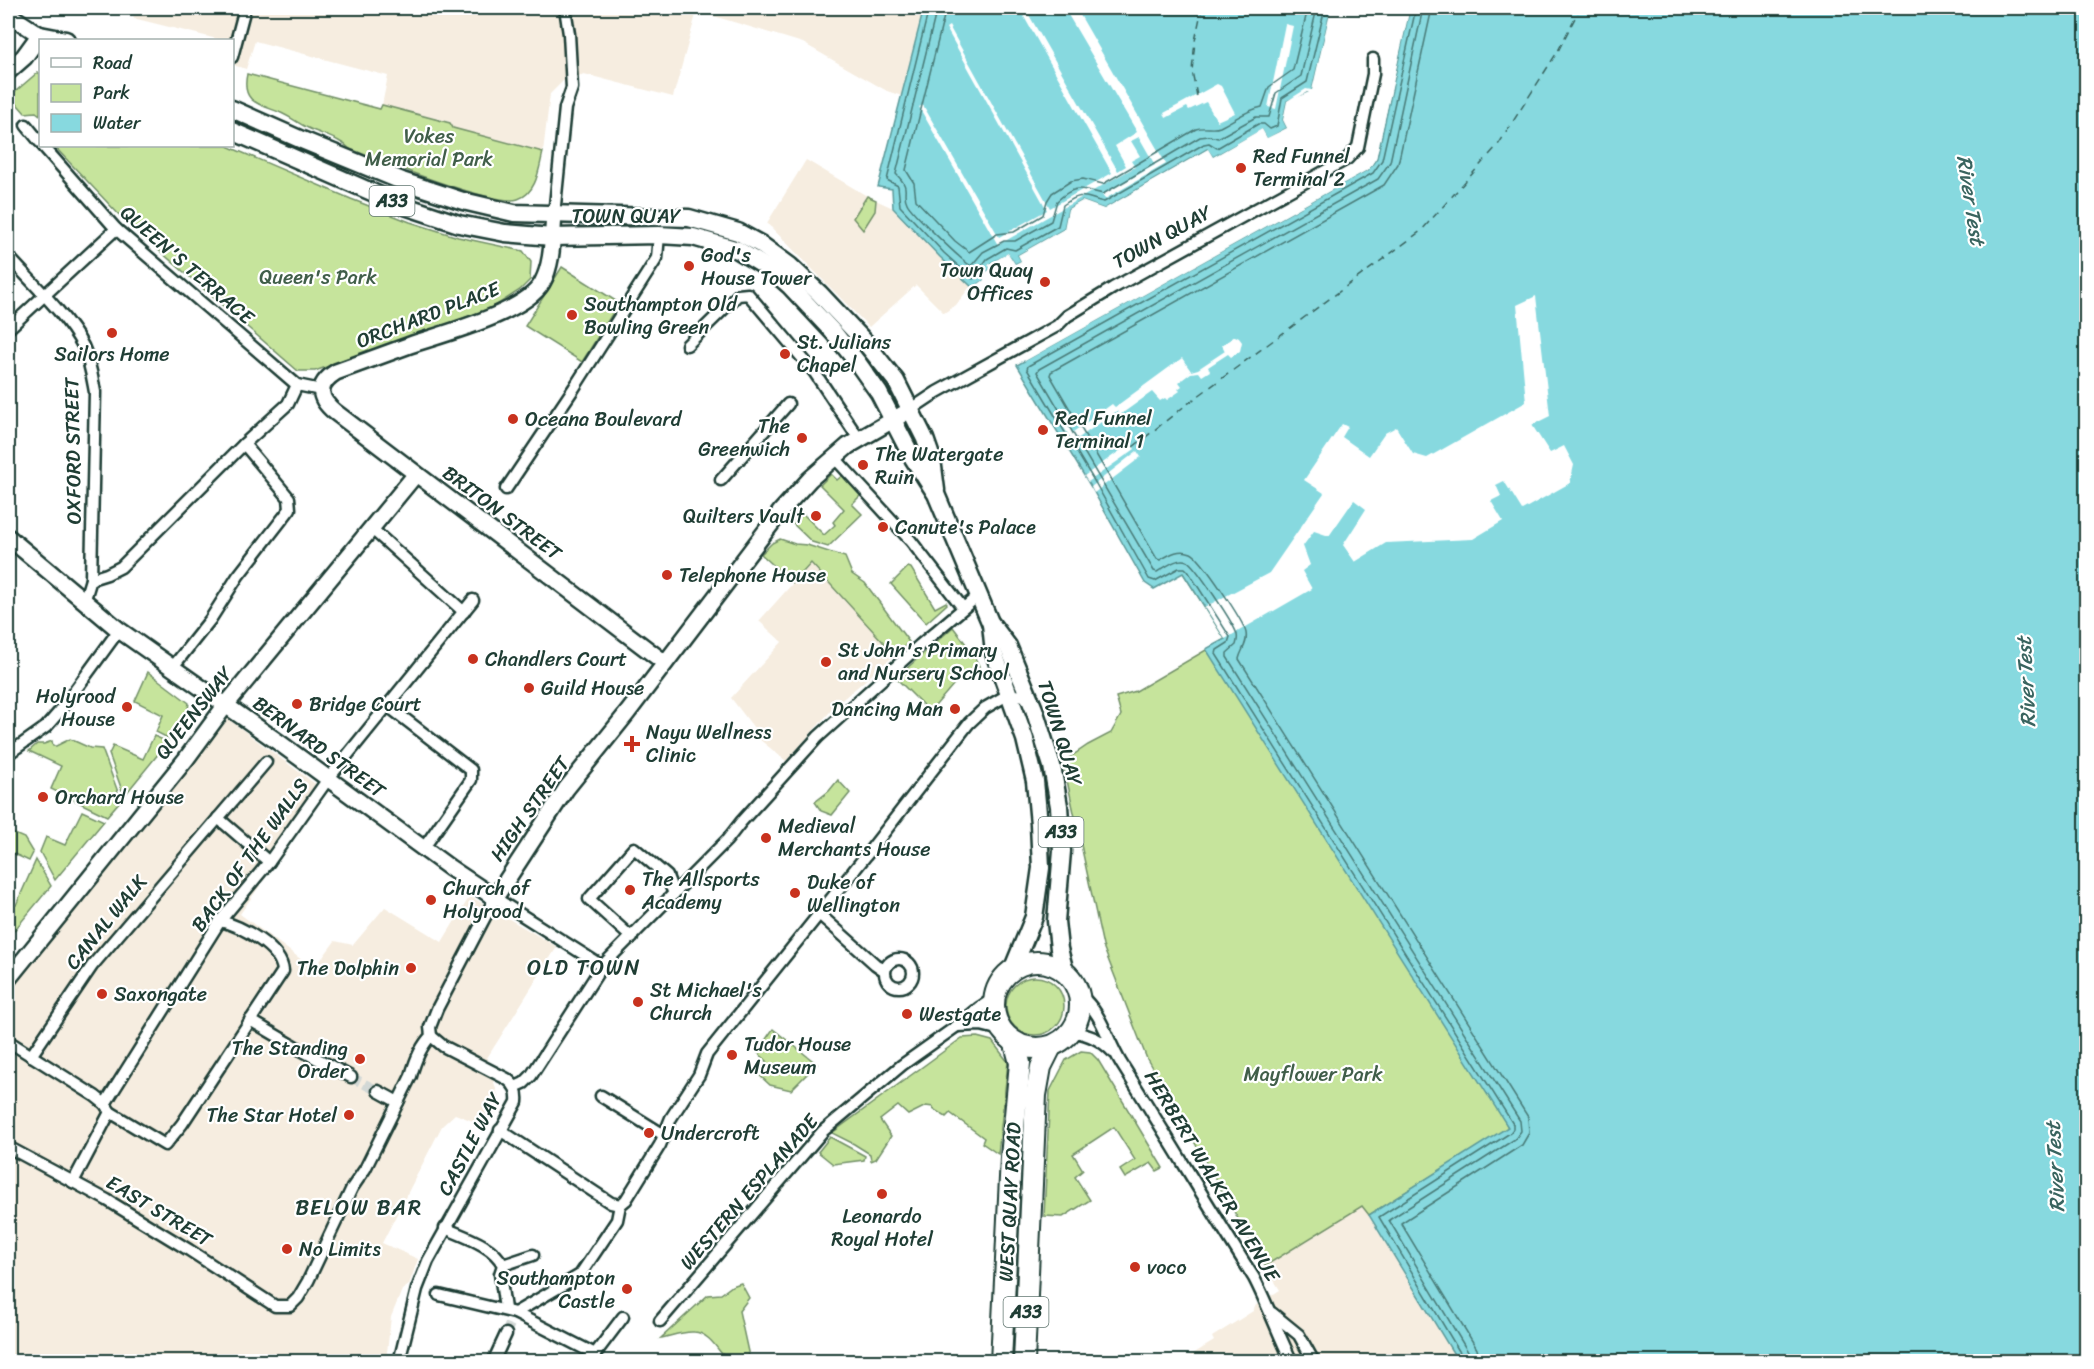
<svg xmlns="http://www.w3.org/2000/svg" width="2094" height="1369" font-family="Sriracha,sans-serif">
<rect width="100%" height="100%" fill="#fff"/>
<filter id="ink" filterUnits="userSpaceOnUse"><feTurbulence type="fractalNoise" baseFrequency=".0167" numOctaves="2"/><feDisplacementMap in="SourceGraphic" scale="12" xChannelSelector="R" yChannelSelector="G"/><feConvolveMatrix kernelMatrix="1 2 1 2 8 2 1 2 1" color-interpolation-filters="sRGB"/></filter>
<g filter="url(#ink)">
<!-- built -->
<g fill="#f6ede0">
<polygon points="137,8 924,8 902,96 887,91 803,43 697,11 673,97 584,74 563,81 550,94 543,152 453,128 450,122 382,105 388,76 255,41 246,69 233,65 232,40 221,40 133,18"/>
<polygon points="806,160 867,196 893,208 940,257 973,288 969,288 956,305 944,313 916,285 869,327 767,223"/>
<polygon points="811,563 895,655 837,704 786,761 754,735 754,728 731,698 782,642 759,621"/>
<polygon points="228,719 326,792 240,914 314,969 335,941 353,945 385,907 442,942 470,896 557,947 487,1058 500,1103 488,1127 455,1114 442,1126 382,1243 418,1259 409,1285 402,1290 391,1317 386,1361 8,1362 8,991"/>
<polygon points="1363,1206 1458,1361 1180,1362 1214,1341 1212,1337 1253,1311 1256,1305 1280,1290 1265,1266"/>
</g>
<!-- green -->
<g fill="#c6e49c" stroke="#729068" stroke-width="1.5">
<polygon points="37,73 40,73 40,115 36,112 25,113 10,96"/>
<path d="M 247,74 L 380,109 L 382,105 L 450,123 L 453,128 L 543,152 C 539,168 537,193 518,199 C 495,207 379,160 350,149 C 339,138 322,135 308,128 C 298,123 289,116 279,112 C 258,104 241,102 247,74 Z"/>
<polygon points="54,146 227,146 351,199 410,222 458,237 523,251 531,262 530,280 520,290 492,308 315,371 298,371 124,220"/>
<polygon points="867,196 876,200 875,211 863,230 853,218"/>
<polygon points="562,267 619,303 582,362 525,326"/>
<polygon points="831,474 837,480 844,474 862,494 852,504 862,514 828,547 812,542 789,520 799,510 824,535 835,525 833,522 844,509 820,485"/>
<polygon points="1246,528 1508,1128 1369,1215 1362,1206 1265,1266 1147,1059 1103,946 1063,762 1088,745 1111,733 1121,715 1116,697 1136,691 1225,639 1183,573"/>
<polygon points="780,539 795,544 807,545 845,557 852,574 865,583 909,642 895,655 811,563 793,583 761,554 772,543"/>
<polygon points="908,567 911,568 935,608 946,602 947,604 926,623 891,584"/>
<polygon points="953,627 972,652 979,666 976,678 959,678 930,712 896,678"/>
<polygon points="148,672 189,703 186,720 170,739 156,732 163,715 135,701"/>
<polygon points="154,736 168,742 124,796 109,754 113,746 143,759"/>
<polygon points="70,739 90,748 102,749 121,800 107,816 51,789 61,766 29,751 37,744 44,744 52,741 53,746 56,746"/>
<polygon points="838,780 850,793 832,815 821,811 815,802 829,791"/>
<polygon points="82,811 104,821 55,880 40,852 46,837 65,845"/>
<polygon points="10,832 24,838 33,853 29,861 8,851 8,838"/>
<polygon points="36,860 51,886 8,938 8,902 16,905"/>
<circle cx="1035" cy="1006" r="29"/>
<polygon points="773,1029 817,1064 791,1090 770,1085 757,1073 760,1069 764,1069 767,1061 757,1052"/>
<polygon points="977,1037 992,1041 1008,1062 998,1154 982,1143 984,1138 950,1113 946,1117 933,1109 933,1107 926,1106 908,1115 898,1106 880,1120 891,1136 876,1159 871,1161 870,1154 854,1144 832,1133 955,1043 962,1038"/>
<polygon points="1081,1051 1090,1052 1098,1060 1163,1168 1157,1171 1151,1163 1125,1178 1120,1170 1135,1160 1114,1127 1073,1154 1083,1170 1075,1177 1090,1200 1063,1217 1044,1216 1050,1091 1066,1060"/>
<polygon points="830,1137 865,1156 864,1160 833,1164 818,1152"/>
<path d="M 741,1283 L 749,1298 L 739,1311 L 750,1361 C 744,1362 736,1363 731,1362 C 721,1359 713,1333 694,1332 C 684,1331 671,1336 661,1338 L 708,1295 L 721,1294 L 732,1286 Z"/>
</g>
<!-- water -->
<g fill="#87d9df" stroke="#5d9b9b" stroke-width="1.5">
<polygon points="924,8 1331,8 1312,90 1287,101 1283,120 1287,128 1267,139 1262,130 1213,157 1207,149 1104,209 1082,201 1068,209 1064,229 1018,255 1021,261 1015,264 1008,254 989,264 991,269 982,275 984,280 973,288 940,257 893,208 892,189 878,187"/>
<polygon points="1410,8 2086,8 2086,1361 1458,1361 1369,1215 1508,1127 1206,649 1225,639 1183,573 1154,589 1145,583 1091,487 1017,365 1369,169 1377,158"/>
</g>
<!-- pier -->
<g fill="#fff">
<polygon points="1019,8 1025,8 1118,171 1126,166 1115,146 1137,132 1064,8 1076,8 1166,164 1105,199 1102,195 1155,165 1139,137 1131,141 1140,156 1131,161 1135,167 998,245 919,107 923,105 999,237 1047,210 946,28 949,26 1050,208 1112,173"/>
<polygon points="1331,8 1334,8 1314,91 1312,93 1307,92 1289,103 1286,119 1290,127 1289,130 1267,142 1261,133 1213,160 1210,159 1206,153 1105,212 1082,204 1071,211 1066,232 1022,256 1024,262 1016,267 1012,266 1007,258 993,266 994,271 986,276 987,282 974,290 973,288 984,280 981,275 991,269 988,265 1008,253 1015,264 1021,261 1018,255 1064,229 1068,209 1082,201 1104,209 1208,149 1213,157 1262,129 1267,138 1287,128 1283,120 1287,101 1306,89 1312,90"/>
<polygon points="1407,8 1410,8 1376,158 1369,169 1025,361 1023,359 1367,167 1374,157"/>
<polygon points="1285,24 1293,26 1276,109 1268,107"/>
<polygon points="1217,84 1221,86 1235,113 1217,121 1206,102 1189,110 1187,107 1166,118 1164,113"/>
<polygon points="1536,296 1550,416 1532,425 1550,453 1564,446 1574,465 1570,483 1522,510 1504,481 1496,485 1501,496 1491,501 1503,521 1473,539 1386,543 1355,562 1343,545 1366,509 1354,500 1329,536 1314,531 1303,546 1310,565 1302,571 1312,589 1225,639 1205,607 1269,573 1324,493 1304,480 1342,424 1348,427 1342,437 1369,456 1385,433 1396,427 1413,454 1427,458 1526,402 1517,305"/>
<polygon points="1235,336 1239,338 1242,342 1240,351 1231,357 1228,354 1208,367 1210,371 1202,376 1199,372 1191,373 1179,382 1182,386 1178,389 1180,391 1167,400 1165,398 1160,401 1152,392 1120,415 1117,411 1073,442 1057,417 1061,415 1073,432 1112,404 1115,407 1182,358 1191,371 1198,369 1225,351 1222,345"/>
<polygon points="1131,443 1135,449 1088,482 1084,476"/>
<polygon points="1137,451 1141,457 1094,493 1091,487"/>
</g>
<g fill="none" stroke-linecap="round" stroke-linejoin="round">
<!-- shore -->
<g stroke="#497b78" stroke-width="1.5">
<path d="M 929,8 L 887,180 L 898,186 L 900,206 L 944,253 L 973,279 L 987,259 L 1006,248 L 1015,250 L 1058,226 L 1063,205 C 1083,191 1083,197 1104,202 L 1204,144 L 1209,143 L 1217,148 L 1258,124 L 1264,124 L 1270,129 L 1277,126 L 1282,98 L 1307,82 L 1325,8"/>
<path d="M 937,8 L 896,174 C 912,190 901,190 907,203 C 911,212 961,260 971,266 L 983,252 L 1004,241 L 1015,241 L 1051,221 L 1057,201 C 1076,183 1082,189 1103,194 L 1200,137 L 1209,136 L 1218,138 L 1256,117 L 1269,117 L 1276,93 L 1301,76 L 1317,8"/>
<path d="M 946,8 L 906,170 L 914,183 L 916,200 L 955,241 L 969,252 L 997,234 L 1014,232 L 1043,215 L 1047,201 L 1052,193 L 1071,181 L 1083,179 L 1103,184 L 1196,129 C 1204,126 1213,130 1220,127 C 1235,120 1246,110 1262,107 L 1269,87 L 1293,70 L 1308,8"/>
<polyline points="1416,8 1382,160 1373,173 1028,366 1027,369 1096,484 1149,579 1155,581 1179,568 1185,568 1188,571 1230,637 1228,643 1217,650 1216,654 1513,1124 1513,1129 1510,1133 1379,1217 1462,1356 1463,1362"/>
<path d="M 1423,8 L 1390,162 L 1378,179 L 1039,369 L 1037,372 L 1154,571 L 1157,572 C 1166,567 1177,557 1187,561 C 1194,563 1236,627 1237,635 C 1238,639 1237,641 1236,645 L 1227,653 L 1227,657 L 1520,1121 L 1521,1131 L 1515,1139 L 1389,1220 L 1468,1352 L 1471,1362"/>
<path d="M 1432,8 L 1398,164 L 1384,185 L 1051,372 L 1050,375 L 1157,559 L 1160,560 C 1170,554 1179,548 1191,553 C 1201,557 1244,622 1246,633 C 1248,644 1241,650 1239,659 L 1528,1117 L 1529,1133 L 1522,1145 L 1401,1223 L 1477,1349 L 1480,1362"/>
</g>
<!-- ferry -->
<g stroke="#39645f" stroke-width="1.5" stroke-dasharray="8 6" stroke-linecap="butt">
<polyline points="1197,96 1192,71 1195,41 1202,8"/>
<polyline points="1133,447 1186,405 1421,231 1498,145 1558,51 1580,8"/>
</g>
<!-- street-tunnel -->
<g stroke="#d2d8d6" stroke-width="10" stroke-dasharray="10 5" stroke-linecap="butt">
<polyline points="351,1077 378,1091"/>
<polyline points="506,1334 512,1319"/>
</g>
<!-- street casing -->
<g stroke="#1f3d34" stroke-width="15">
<g id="street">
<polyline points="232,57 245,8"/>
<polyline points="26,125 40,142"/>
<polyline points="43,146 116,229 297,385 321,390"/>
<polyline points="554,215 565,108 572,88 569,34 565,8"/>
<path d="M 8,256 C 32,283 66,314 83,346 C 90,361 92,376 95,392 L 91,579 L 84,602"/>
<polyline points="8,329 116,229"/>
<polyline points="687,345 738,295 748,294 815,373 859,439"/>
<polyline points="910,410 937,392 1057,326 1067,316 1113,288 1347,159 1358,147 1373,74 1373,59"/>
<polyline points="834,457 911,541 963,608"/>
<polyline points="721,480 788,404"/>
<polyline points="506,489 574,388 657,258 659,235"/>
<polyline points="371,528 464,612"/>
<polyline points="91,579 107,574 121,567 244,444 288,404 297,385"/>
<polyline points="172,668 210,620 238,576 290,509 289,498 244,444"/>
<polyline points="388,706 471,770 471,780 423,849"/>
<polyline points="8,754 46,727 60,711 119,630"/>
<polyline points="218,818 269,862"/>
<polyline points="818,913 875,964 885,971"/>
<polyline points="632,938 589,899 634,848 667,876 674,894"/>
<circle cx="899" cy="973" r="14"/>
<path d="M 1079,994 C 1104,1016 1105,1036 1121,1063 C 1166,1134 1209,1207 1254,1278 C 1268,1305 1278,1334 1292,1362"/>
<polyline points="250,1020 301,1050 351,1077"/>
<polyline points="957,1026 981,1025 1001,1030"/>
<path d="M 1072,1031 C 1089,1035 1101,1039 1113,1052"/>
<path d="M 8,1041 L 95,1096 L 105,1104 L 110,1112 L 165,1145 L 182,1124 L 283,971 C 281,947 241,926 220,921"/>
<polyline points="31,1056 92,966 266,762"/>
<polyline points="515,1087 524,1083 531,1076 602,966 727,840 741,822 818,737 920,645 979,595"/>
<polyline points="378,1091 398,1102"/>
<polyline points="601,1096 664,1135"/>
<polyline points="105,1104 220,921 269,862 328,779 473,600"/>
<polyline points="500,1130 611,1203 620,1205"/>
<path d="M 8,1147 L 107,1200 L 189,1250 L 275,1306 L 290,1306 L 298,1298 L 308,1281 L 352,1188 L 365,1169 L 411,1076 C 415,1061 420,1047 431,1036 L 430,1027 L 437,1009 L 495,898 L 602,966"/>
<polyline points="73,1182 110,1112"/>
<polyline points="620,1205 626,1200 660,1145 671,1118 699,1075 707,1054 872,848 969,723 985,708 1004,697 1011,695 1028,696"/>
<path d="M 445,1228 C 465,1237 493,1245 503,1265 L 500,1274 L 505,1309"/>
<polyline points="503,1265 533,1255"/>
<polyline points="439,1295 515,1313 595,1354 623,1317"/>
<polyline points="515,1313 580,1275 617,1220 620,1205"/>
<polyline points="1272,1313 1299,1335 1314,1362"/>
<polyline points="660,1321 823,1131 902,1065 957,1026 979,1008 993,999"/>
<path d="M 399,1362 L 417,1289 L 428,1261 L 517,1102 C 518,1091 515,1085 507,1079 L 443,1046 L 431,1036"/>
<polyline points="493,1362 506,1334"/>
<polyline points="586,1362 587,1360"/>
</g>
</g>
<!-- secondary casing -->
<g stroke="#1f3d34" stroke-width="20">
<g id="secondary">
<polyline points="8,14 40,35"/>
<path d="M 554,215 C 552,237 553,263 542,283 C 525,313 442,334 410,345 C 386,354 361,363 336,372 C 317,384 317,397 335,412 L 665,663"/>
<polyline points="8,537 119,630 281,744 450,868 495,898 566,789 628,712 781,511 810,479 848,446 910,410"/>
<polyline points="8,979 186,759 225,706 416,474"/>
</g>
</g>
<!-- primary casing -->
<g stroke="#1f3d34" stroke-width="21">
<g id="primary">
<polyline points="40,35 66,40"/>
<polyline points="8,71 24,57 40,35"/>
<polyline points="232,109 302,140 402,181 463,201 514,213 689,218 738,232 760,244 790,266 819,293 865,342 896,381 925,439 932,459 936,490"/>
<polyline points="232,131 399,204 459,224 505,233 552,237 659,235 693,237 738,250 774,272 790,286 834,333 857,362 879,393 911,455 936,494 990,622 1008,646 1034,709 1052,766 1059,806 1062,851 1056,921 1059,949 1065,972"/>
<polyline points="991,624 994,653 1025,739 1035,781 1039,824 1041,868 1034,917 1013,968"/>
</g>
</g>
<!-- highway casing -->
<g stroke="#1f3d34" stroke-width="24">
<g id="highway">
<circle cx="1037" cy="1005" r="43"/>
<polyline points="1001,1362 1011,1157 1020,1063 1015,1044"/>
<polyline points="1024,1362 1036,1095 1041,1067 1051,1047"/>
</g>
</g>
<!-- street -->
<use href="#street" stroke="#fff" stroke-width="10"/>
<!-- secondary -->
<use href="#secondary" stroke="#fff" stroke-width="15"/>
<!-- primary -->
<use href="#primary" stroke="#fff" stroke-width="16"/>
<!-- highway -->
<use href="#highway" stroke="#fff" stroke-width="20"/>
</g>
</g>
<!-- markers -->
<g fill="#c8321e" stroke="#fff" stroke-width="2">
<circle cx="1241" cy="168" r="6"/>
<circle cx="689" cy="266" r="6"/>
<circle cx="1045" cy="282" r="6"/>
<circle cx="572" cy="315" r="6"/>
<circle cx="112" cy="333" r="6"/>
<circle cx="785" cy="354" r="6"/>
<circle cx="513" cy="419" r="6"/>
<circle cx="1043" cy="430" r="6"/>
<circle cx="802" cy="438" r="6"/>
<circle cx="863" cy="465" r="6"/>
<circle cx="816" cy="516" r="6"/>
<circle cx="883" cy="527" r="6"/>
<circle cx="667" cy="575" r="6"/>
<circle cx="473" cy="659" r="6"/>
<circle cx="826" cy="662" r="6"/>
<circle cx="529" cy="688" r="6"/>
<circle cx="297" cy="704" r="6"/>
<circle cx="127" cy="707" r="6"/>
<circle cx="955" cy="709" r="6"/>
<path d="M629 735h6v6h6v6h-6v6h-6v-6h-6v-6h6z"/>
<circle cx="43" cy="797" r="6"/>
<circle cx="766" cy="838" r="6"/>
<circle cx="630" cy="890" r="6"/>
<circle cx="795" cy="893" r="6"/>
<circle cx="431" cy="900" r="6"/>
<circle cx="411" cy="968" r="6"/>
<circle cx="102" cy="994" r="6"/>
<circle cx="638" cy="1002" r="6"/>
<circle cx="907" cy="1014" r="6"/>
<circle cx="732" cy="1055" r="6"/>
<circle cx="360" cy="1059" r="6"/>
<circle cx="349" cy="1115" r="6"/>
<circle cx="649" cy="1133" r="6"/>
<circle cx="882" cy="1194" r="6"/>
<circle cx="287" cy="1249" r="6"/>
<circle cx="1135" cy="1267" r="6"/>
<circle cx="627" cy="1289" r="6"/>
</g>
<g text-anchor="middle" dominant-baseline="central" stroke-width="4.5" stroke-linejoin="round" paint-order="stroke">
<!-- shield labels -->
<g fill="#fff" stroke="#627771" stroke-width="1.5">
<rect x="369.5" y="186" width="45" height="30" rx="4.5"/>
<rect x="1038.5" y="817" width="45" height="30" rx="4.5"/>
<rect x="1003.5" y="1297" width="45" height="30" rx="4.5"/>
</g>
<g font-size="18" font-weight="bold" fill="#1f3d34">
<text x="392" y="201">A33</text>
<text x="1061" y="832">A33</text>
<text x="1026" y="1312">A33</text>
</g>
<!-- park labels -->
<g font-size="20" fill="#405e49" stroke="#fff">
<text x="429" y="136">Vokes<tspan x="429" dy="23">Memorial Park</tspan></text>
<text x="318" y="277">Queen's Park</text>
<text x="1313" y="1074">Mayflower Park</text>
</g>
<!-- poi labels -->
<g font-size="20" fill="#1f3d34" stroke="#fff" text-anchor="start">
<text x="1253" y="156">Red Funnel<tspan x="1253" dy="23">Terminal 2</tspan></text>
<text x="701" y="255">God's<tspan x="701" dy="23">House Tower</tspan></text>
<text x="1033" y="270" text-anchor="end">Town Quay<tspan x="1033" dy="23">Offices</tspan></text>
<text x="584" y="304">Southampton Old<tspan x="584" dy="23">Bowling Green</tspan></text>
<text x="797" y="342">St. Julians<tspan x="797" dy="23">Chapel</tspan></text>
<text x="112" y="354" text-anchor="middle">Sailors Home</text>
<text x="1055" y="418">Red Funnel<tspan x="1055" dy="23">Terminal 1</tspan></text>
<text x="525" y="419">Oceana Boulevard</text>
<text x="790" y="426" text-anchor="end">The<tspan x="790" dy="23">Greenwich</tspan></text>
<text x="875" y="454">The Watergate<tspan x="875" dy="23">Ruin</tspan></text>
<text x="804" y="516" text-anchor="end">Quilters Vault</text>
<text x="895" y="527">Canute's Palace</text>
<text x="679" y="575">Telephone House</text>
<text x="838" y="650">St John's Primary<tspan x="838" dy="23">and Nursery School</tspan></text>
<text x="485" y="659">Chandlers Court</text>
<text x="541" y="688">Guild House</text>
<text x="115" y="696" text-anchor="end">Holyrood<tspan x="115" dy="23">House</tspan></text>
<text x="309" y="704">Bridge Court</text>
<text x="943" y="709" text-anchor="end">Dancing Man</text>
<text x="646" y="732">Nayu Wellness<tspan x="646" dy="23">Clinic</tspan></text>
<text x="55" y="797">Orchard House</text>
<text x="778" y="826">Medieval<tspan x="778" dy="23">Merchants House</tspan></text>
<text x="642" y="879">The Allsports<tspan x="642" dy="23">Academy</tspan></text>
<text x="807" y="882">Duke of<tspan x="807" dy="23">Wellington</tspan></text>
<text x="443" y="888">Church of<tspan x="443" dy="23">Holyrood</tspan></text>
<text x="399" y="968" text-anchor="end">The Dolphin</text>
<text x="650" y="990">St Michael's<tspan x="650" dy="23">Church</tspan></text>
<text x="114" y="994">Saxongate</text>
<text x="919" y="1014">Westgate</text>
<text x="744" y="1044">Tudor House<tspan x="744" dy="23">Museum</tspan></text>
<text x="348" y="1048" text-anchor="end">The Standing<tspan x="348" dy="23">Order</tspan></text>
<text x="337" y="1115" text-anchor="end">The Star Hotel</text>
<text x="661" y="1133">Undercroft</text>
<text x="882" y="1216" text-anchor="middle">Leonardo<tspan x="882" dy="23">Royal Hotel</tspan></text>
<text x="299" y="1249">No Limits</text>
<text x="1147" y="1267">voco</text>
<text x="615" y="1278" text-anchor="end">Southampton<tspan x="615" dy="23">Castle</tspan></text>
</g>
<!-- street labels -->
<g font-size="20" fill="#1f3d34" stroke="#fff">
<text x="626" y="216">TOWN QUAY</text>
<text transform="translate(1162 237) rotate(-29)">TOWN QUAY</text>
<text transform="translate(187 265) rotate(41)">QUEEN'S TERRACE</text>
<text transform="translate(428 315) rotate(-21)">ORCHARD PLACE</text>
<text transform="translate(73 451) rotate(-91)">OXFORD STREET</text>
<text transform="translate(502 513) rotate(37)">BRITON STREET</text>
<text transform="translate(194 713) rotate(-52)">QUEENSWAY</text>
<text transform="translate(1060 733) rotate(73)">TOWN QUAY</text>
<text transform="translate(319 747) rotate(36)">BERNARD STREET</text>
<text transform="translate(530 809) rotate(-55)">HIGH STREET</text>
<text transform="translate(250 855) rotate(-54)">BACK OF THE WALLS</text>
<text transform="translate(106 922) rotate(-51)">CANAL WALK</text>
<text transform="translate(470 1144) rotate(-62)">CASTLE WAY</text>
<text transform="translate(1212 1176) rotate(59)">HERBERT WALKER AVENUE</text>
<text transform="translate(749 1192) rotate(-49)">WESTERN ESPLANADE</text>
<text transform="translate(1010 1202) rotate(-87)">WEST QUAY ROAD</text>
<text transform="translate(159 1211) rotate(31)">EAST STREET</text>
</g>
<!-- water labels -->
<g font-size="21" font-style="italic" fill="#39645f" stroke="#fff">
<text transform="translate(1971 200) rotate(81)">River Test</text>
<text transform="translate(2026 682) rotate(-93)">River Test</text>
<text transform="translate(2055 1167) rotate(-93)">River Test</text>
</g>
<!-- quarter labels -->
<g font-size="22" letter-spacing="1.5" fill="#1f3d34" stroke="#fff">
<text x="584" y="967">OLD TOWN</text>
<text x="359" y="1207">BELOW BAR</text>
</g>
</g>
<!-- margin -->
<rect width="2094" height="1369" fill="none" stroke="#fff" stroke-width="30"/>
<rect x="15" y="15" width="2064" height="1339" fill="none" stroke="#1f3d34" stroke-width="2" filter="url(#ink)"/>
<!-- legend -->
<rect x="39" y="39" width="195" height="108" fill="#ffffff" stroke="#a5b1ae" stroke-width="1.5"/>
<rect x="51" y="58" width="30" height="9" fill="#ffffff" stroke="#a5b1ae" stroke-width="1.5"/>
<text x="93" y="69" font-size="18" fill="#1f3d34">Road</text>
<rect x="51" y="84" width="30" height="18" fill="#c6e49c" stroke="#a5b1ae" stroke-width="1.5"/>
<text x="93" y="99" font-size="18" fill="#1f3d34">Park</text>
<rect x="51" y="114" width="30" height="18" fill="#87d9df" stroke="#a5b1ae" stroke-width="1.5"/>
<text x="93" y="129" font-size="18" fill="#1f3d34">Water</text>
</svg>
